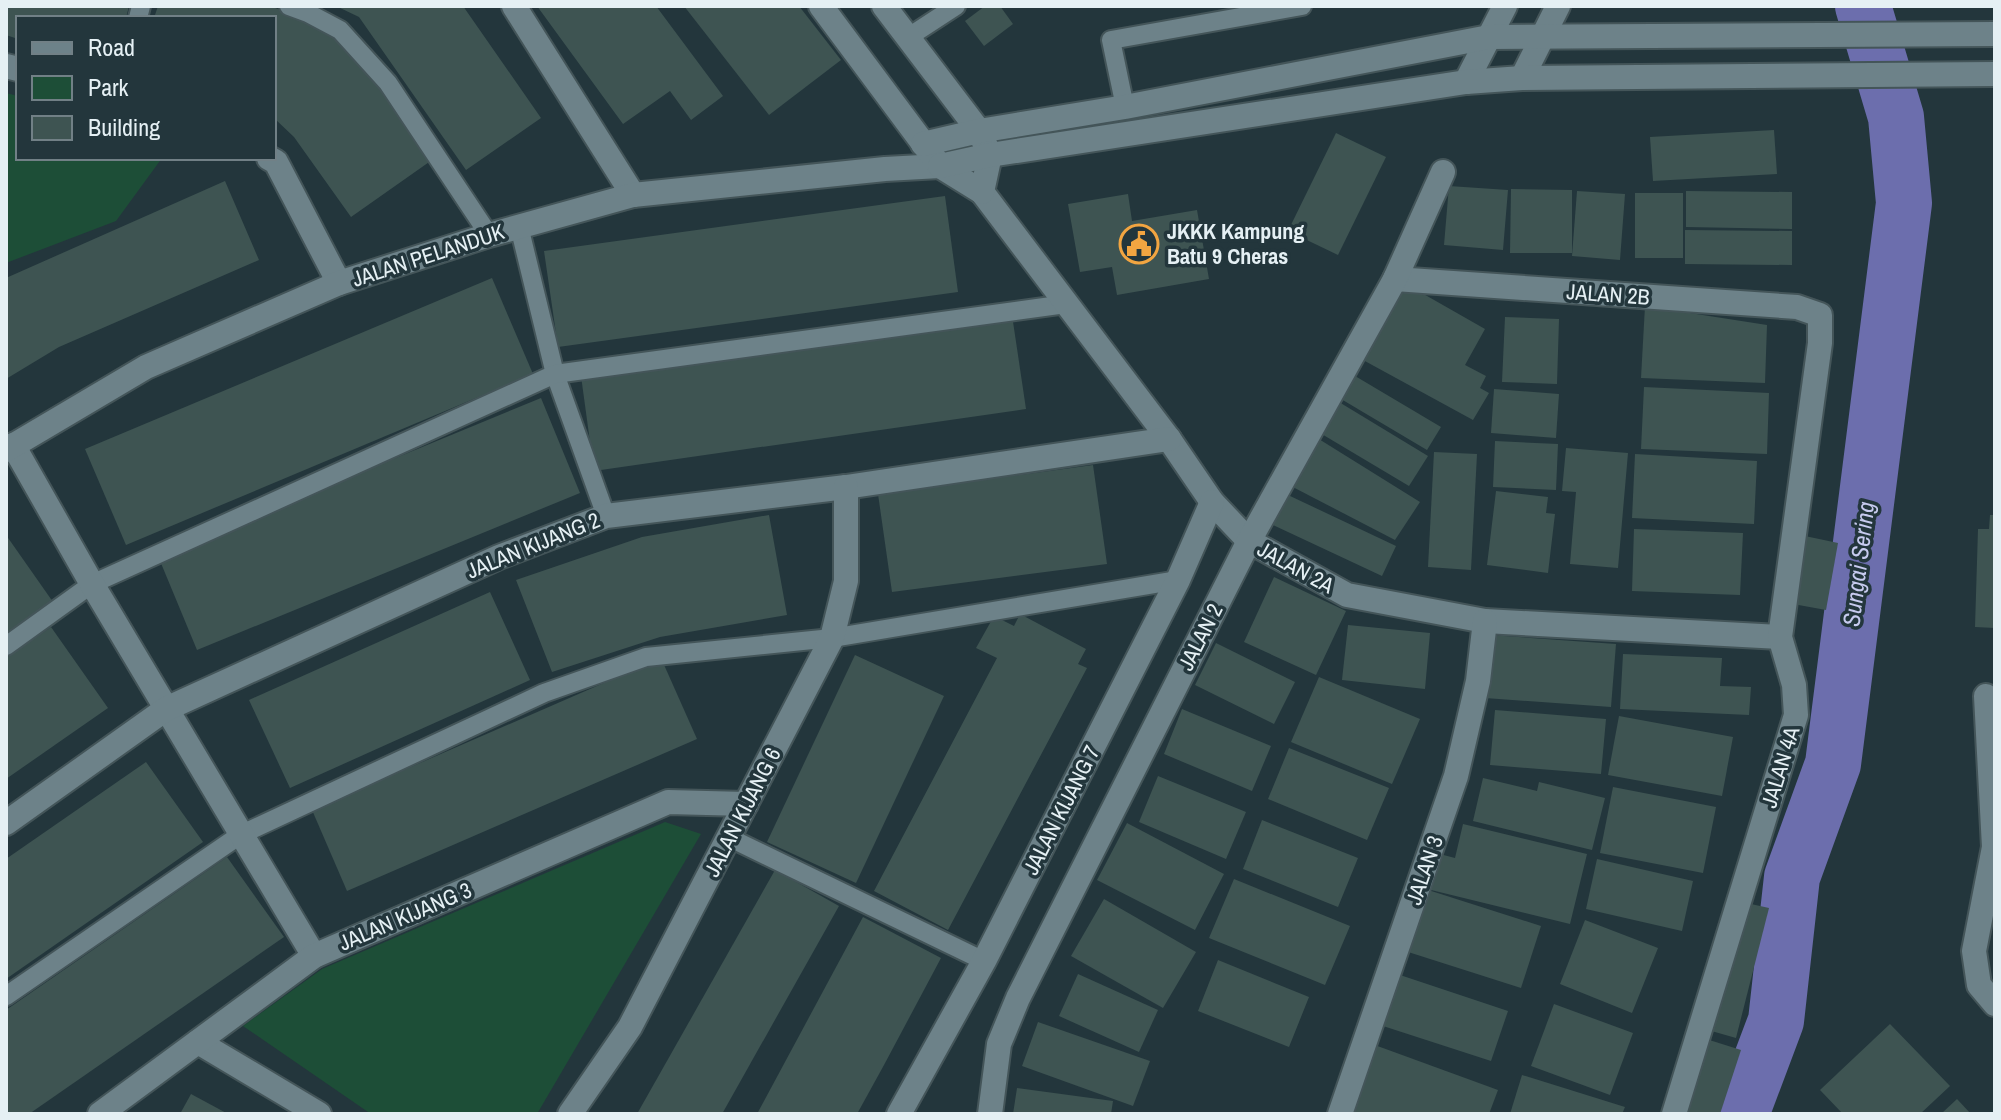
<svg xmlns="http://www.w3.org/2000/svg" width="2001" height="1120" font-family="'Archivo Narrow',sans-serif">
<rect width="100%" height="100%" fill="#23363c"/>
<!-- green -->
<g fill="#1d4e37">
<polygon points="6,93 18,96 18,158 162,158 116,221 6,263"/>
<polygon points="665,822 701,834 537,1114 371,1114 243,1026 322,969"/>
</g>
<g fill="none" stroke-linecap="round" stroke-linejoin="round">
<!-- river -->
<polyline stroke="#6c6ead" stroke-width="56" points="1741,1114 1776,1021 1792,877 1833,764 1904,203 1896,117 1863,6"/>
</g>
<!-- building -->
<g fill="#3e5452">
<polygon points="6,6 129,6 126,18 18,18 18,39 6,35"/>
<polygon points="158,6 269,6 306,18 345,45 376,80 432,160 351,217 294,137 274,118 274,18 154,18"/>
<polygon points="336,6 463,6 541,118 466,170 359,17"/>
<polygon points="537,6 656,6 723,96 691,120 670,91 623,124"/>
<polygon points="684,6 799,6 841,60 769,115"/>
<polygon points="985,6 1000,6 1013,24 984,46 965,21"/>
<polygon points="1774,130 1777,174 1653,181 1650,137"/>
<polygon points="1336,133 1386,157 1338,255 1288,231"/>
<polygon points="225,181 259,260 59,347 6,379 6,278"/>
<polygon points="1449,186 1508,190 1503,250 1444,245"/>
<polygon points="1511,189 1572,190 1572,253 1510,253"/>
<polygon points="1577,191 1625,194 1620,260 1572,256"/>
<polygon points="1686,191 1792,192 1792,229 1686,227"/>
<rect x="1635" y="193" width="48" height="65"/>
<polygon points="1128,194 1132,221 1197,210 1209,279 1117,295 1112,267 1080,272 1068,204"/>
<polygon points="945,196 958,292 558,347 544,251"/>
<polygon points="1685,230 1792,231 1792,265 1685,264"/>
<polygon points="492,278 533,374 126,545 85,449"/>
<polygon points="1406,284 1485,329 1465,365 1486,376 1480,388 1489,393 1473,420 1363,360"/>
<polygon points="1645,306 1767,325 1765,383 1641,378"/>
<polygon points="1012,315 1026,409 594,471 581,376"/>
<polygon points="1505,317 1559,319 1557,384 1502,382"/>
<polygon points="1350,373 1441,427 1427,450 1336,396"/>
<polygon points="1644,387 1769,393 1767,454 1641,449"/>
<polygon points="1494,389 1559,394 1556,438 1491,433"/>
<polygon points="541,398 580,493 197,650 158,556"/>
<polygon points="1334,399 1428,456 1409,486 1315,430"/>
<polygon points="1314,436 1420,502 1395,540 1287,484"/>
<polygon points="1495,441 1558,444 1556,490 1493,487"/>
<polygon points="1566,448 1628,453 1618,568 1570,564 1576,492 1562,491"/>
<polygon points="1434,452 1477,454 1471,570 1428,567"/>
<polygon points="1635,454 1757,461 1754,524 1632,518"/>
<polygon points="1093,465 1107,564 892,592 878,494"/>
<polygon points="1496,491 1548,497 1546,513 1555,514 1548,573 1487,565"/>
<polygon points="1288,495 1396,546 1382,576 1273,525"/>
<polygon points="769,515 787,615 660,637 552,672 516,580 642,537"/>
<polygon points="1990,515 1995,515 1995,628 1975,627 1978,529 1989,529"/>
<polygon points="1634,529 1743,533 1740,595 1632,591"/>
<polygon points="6,535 53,602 6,635"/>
<polygon points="1805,536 1838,543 1826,610 1793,604"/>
<polygon points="1274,577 1346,611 1316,675 1244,642"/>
<polygon points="490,592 530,680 290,788 249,700"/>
<polygon points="1020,614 1086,649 1078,664 1087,668 948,930 874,891 997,658 976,648 994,616 1014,626"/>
<polygon points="1348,625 1430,633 1425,689 1342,680"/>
<polygon points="51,627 108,708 6,779 6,658"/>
<polygon points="1490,635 1616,644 1611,707 1485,698"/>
<polygon points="1216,643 1295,682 1274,724 1195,685"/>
<polygon points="1623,654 1722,658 1720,686 1751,687 1749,715 1620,709"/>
<polygon points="855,655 944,696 856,883 767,842"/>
<polygon points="661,658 697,739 347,891 312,810"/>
<polygon points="1319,677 1420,719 1392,784 1291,742"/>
<polygon points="1182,709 1271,746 1252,791 1164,754"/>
<polygon points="1495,710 1606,719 1601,774 1490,765"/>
<polygon points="1619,716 1733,737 1722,796 1608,775"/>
<polygon points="1289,748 1389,788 1367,840 1268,799"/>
<polygon points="146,762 203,842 6,979 6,859"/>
<polygon points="1158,776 1246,812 1226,859 1139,822"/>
<polygon points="1483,778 1537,791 1539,782 1605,798 1592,850 1473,821"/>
<polygon points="1613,787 1716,807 1703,873 1600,853"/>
<polygon points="1262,820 1358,858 1338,907 1243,869"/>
<polygon points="1127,823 1224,874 1195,930 1097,880"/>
<polygon points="1463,824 1587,854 1570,924 1423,888 1432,852 1455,858"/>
<polygon points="227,857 284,937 29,1114 6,1114 6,1010"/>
<polygon points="1597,859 1693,881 1682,931 1586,909"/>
<polygon points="775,870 839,906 722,1114 637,1114"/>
<polygon points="1234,879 1350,926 1325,985 1209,938"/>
<polygon points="1425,889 1541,926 1521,988 1405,951"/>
<polygon points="1104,899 1196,952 1163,1008 1071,956"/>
<polygon points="1742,902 1769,908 1736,1038 1708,1030"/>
<polygon points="863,917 941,958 884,1065 857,1114 757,1114"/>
<polygon points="1585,920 1658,948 1632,1013 1560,984"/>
<polygon points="1218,960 1309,997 1289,1047 1198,1011"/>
<polygon points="1078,974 1158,1010 1139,1052 1059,1016"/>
<polygon points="1400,975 1508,1011 1491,1061 1383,1026"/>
<polygon points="1554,1004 1633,1033 1610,1095 1531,1066"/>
<polygon points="1038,1022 1150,1061 1133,1106 1022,1066"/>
<polygon points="1890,1024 1950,1086 1920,1114 1843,1114 1820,1090"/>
<polygon points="1703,1038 1741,1050 1720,1114 1677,1114"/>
<polygon points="1372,1044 1498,1090 1489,1114 1346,1114"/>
<polygon points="1522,1075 1625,1107 1622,1114 1510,1114"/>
<polygon points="1017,1088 1113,1101 1111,1114 1013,1114"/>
<polygon points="191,1094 217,1108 228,1114 180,1114"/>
<polygon points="1957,1099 1971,1114 1941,1114"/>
</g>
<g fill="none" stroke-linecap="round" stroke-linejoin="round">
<!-- service casing -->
<g stroke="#445559" stroke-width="22">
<g id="service">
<polyline points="289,6 308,13 340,30 388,83 489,235"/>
<polyline points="138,18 141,6"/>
<polyline points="907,38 956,6"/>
<polyline points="1125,107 1111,40 1302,6"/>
<polyline points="519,226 555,374 606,516"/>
<polyline points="6,646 92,584 555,374 1066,304"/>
<polyline points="730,838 984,961"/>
<polyline points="6,996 240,835 544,693 646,657 832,638 1178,580"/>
</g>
</g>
<!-- minor casing -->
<g stroke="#445559" stroke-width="28">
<g id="minor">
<polyline points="514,6 633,195"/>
<polyline points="6,66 18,69"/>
<polyline points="1522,78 1558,6"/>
<polyline points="1466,82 1505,6"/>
<polyline points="269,158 276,162 339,283"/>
<polyline points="982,192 1169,439 1212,502 1249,541 1347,595 1485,621 1780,637"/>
<polyline points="1395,279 1797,307 1820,315 1820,343 1780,637 1794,685 1796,715 1674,1114"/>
<polyline points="13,445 92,584 314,956"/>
<polyline points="6,450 146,367 339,283 489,235 633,195 885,169 940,166"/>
<polyline points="1986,696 1994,847 1974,951 1979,985 1995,1004"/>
<polyline points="6,823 166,709 499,557 606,516 846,487 1169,439"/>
<polyline points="198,1042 319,1114"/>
<polyline points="100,1114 314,956 668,802 746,804"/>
<polyline points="570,1114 630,1027 832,638 846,581 846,487"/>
<polyline points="899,1114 984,961 1178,580 1212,502"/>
<polyline points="990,1114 999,1044 1018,998 1249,541 1395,279 1443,172"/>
<polyline points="1340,1114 1456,776 1478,681 1485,621"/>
</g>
</g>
<!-- tertiary casing -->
<g stroke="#445559" stroke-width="28">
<g id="tertiary">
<polyline points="821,6 940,166 982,192 990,155 979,131 884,6"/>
<polyline points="923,144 979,131 1125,107 1489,37 1995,34"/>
<polyline points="940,166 990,155 1466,82 1522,78 1995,74"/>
</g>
</g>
<!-- service -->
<use href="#service" stroke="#6d8289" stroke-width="18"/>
<!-- minor -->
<use href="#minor" stroke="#6d8289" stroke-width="24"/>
<!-- tertiary -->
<use href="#tertiary" stroke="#6d8289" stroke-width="24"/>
</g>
<!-- icons -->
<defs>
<g id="civic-ring" transform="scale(2)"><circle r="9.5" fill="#23363c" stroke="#f2a541" stroke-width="1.5"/><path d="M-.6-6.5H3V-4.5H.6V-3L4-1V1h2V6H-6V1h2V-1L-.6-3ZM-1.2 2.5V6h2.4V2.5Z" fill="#f2a541"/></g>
</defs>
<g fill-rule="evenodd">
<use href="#civic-ring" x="1139" y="244"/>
</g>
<g text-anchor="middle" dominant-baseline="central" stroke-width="7" stroke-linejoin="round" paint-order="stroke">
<!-- poi labels -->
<g font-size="22" font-weight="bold" fill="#e5f0f4" stroke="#23363c" text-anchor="start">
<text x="1167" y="231">JKKK Kampung<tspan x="1167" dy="25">Batu 9 Cheras</tspan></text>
</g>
<!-- street labels -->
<g font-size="22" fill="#e5f0f4" stroke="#23363c">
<text transform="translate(428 255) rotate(-18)">JALAN PELANDUK</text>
<text transform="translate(1608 294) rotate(4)">JALAN 2B</text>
<text transform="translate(533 545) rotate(-22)">JALAN KIJANG 2</text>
<text transform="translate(1296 567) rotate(29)">JALAN 2A</text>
<text transform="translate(1200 637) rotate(-63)">JALAN 2</text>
<text transform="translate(1780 767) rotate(-73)">JALAN 4A</text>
<text transform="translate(1061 810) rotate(-63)">JALAN KIJANG 7</text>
<text transform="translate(742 812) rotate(-63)">JALAN KIJANG 6</text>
<text transform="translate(1424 870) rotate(-71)">JALAN 3</text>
<text transform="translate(405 916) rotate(-23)">JALAN KIJANG 3</text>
</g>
<!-- water labels -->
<g font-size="24" font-style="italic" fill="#c7cbef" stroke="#23363c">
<text transform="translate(1858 564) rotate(-83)">Sungai Sering</text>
</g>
</g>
<!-- border -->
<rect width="2001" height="1120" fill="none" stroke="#e5f0f4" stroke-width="16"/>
<!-- legend -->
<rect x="16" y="16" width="260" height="144" fill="#23363c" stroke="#718086" stroke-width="2"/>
<rect x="32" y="42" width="40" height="12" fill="#6d8289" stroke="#718086" stroke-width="2"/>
<text x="88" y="56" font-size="24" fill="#e5f0f4">Road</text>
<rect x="32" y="76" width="40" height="24" fill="#1d4e37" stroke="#718086" stroke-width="2"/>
<text x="88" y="96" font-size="24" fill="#e5f0f4">Park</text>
<rect x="32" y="116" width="40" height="24" fill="#3e5452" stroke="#718086" stroke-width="2"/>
<text x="88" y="136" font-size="24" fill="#e5f0f4">Building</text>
</svg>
